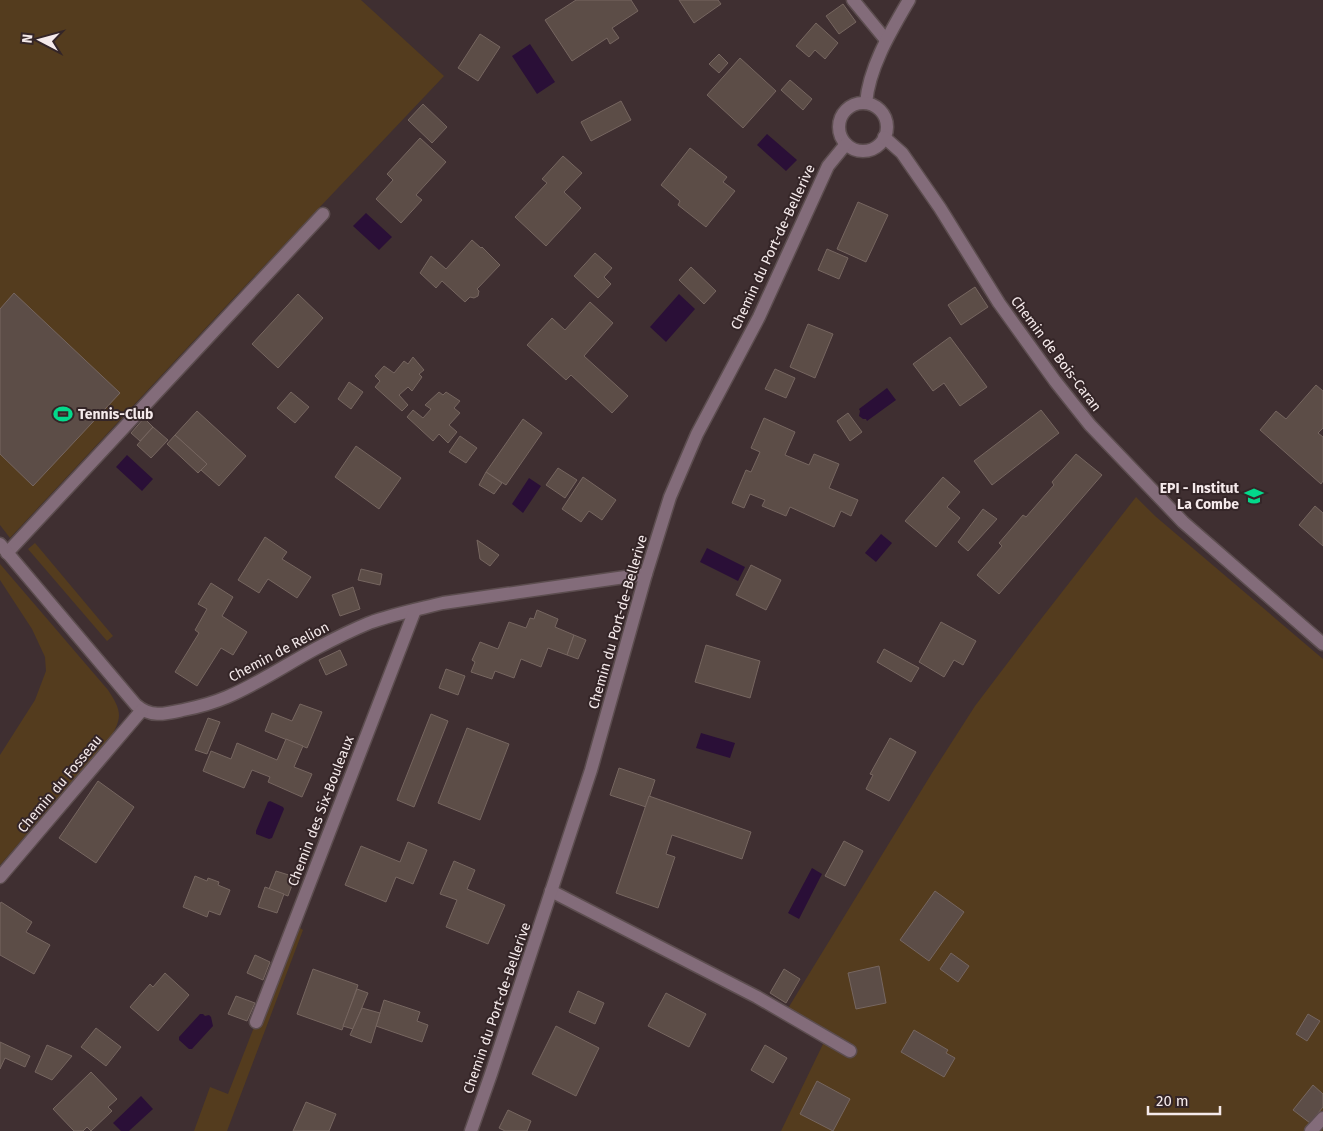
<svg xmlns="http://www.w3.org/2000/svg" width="1323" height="1131" font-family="'Fira Sans',sans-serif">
<rect width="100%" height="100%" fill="#3f2f31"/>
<!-- green -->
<g fill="#543c1e">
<polygon points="0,0 361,0 444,76 229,303 10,538 0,525"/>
<polygon points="1136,497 1155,516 1323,659 1323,1131 781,1131 824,1042 812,1036 817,1028 787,1010 932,773 975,706 1034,628"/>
<polygon points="35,543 113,636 107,641 28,549"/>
<path d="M 0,564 L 108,690 C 121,710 123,716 111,737 L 0,865 L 0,755 L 35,700 L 46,671 L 45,657 L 32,629 L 0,580 Z"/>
<polygon points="299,927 303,930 227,1131 194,1131 210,1087 228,1094 256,1022"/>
</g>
<!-- water -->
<g fill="#2a0f37">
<polygon points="530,44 555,82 537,94 512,56"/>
<polygon points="767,134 797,160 786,171 757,145"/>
<polygon points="366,213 392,237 379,250 353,226"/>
<polygon points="679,294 695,309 666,342 650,327"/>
<polygon points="887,388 896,400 867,421 866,419 863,419 859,416 860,411 859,409"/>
<polygon points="127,455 153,479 142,491 116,467"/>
<polygon points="529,478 541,486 523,513 512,504"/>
<polygon points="881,534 892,543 876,562 865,553"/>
<polygon points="707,548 745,567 738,581 700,562"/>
<polygon points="701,733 735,743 730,758 696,748"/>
<polygon points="270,801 283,807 284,809 272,838 269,839 256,834 256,831 268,802"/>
<polygon points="812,868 822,874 799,919 788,913"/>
<polygon points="200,1014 203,1014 205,1016 209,1015 211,1017 213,1026 192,1049 189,1049 179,1040 179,1037"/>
<polygon points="141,1096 153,1109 129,1131 121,1131 113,1123"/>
</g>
<!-- building -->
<g fill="#5c4d47" stroke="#766660">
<polygon points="576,0 631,0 638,11 612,28 619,38 610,44 607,38 572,61 545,20"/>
<polygon points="679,0 718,0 721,4 694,23"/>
<polygon points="843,4 856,22 839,34 826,16"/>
<polygon points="816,23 838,43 825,59 815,50 809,57 796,46"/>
<polygon points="480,34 500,47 478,81 458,68"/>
<polygon points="719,54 728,63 719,73 709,64"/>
<polygon points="740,58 776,91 743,128 707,95"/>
<polygon points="790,80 812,99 803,110 781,90"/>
<polygon points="621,101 631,120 591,141 581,122"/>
<polygon points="423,104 447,127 432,143 408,120"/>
<polygon points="420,138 446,162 416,195 422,200 401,223 376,199 393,180 387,174"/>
<polygon points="690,148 727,177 723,182 735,191 706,227 678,205 680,201 661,185"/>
<polygon points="563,156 582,173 564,192 581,208 546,246 515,217 547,183 542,179"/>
<polygon points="858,202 888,215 866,262 837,249"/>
<polygon points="472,240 481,248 482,247 500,265 477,289 479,291 478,296 474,298 470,297 465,302 442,281 436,288 420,273 431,256 446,269"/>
<polygon points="827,249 848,258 839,279 818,270"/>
<polygon points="595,253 612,268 604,277 611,284 598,298 574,276"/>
<polygon points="691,267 716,291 704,304 679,280"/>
<polygon points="975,287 988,307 961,325 948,305"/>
<polygon points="14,293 120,393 33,486 0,454 0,309"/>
<polygon points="298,294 323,318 278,368 252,344"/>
<polygon points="590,302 613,323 584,356 628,396 612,413 571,375 566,380 527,345 552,318 565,330"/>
<polygon points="808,324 833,334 815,378 790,367"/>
<polygon points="950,337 987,387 960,406 944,383 933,391 913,364"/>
<polygon points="413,357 424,370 419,374 422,377 412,391 408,387 399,395 408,405 402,411 375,387 380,381 375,376 384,366 394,373 404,361 408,364"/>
<polygon points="775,369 795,378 786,398 765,389"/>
<polygon points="349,382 363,392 351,409 338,399"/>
<polygon points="1316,385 1323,391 1323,428 1318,433 1323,437 1323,481 1321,484 1260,430 1276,411 1286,419"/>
<polygon points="291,392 309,407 295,423 277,408"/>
<polygon points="439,392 443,395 446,392 460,401 454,408 460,413 449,425 457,432 448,443 439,434 433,441 407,417 413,410 423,418 431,409 425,405"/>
<polygon points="1041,410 1059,433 992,485 974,461"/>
<polygon points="197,411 246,456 219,486 201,470 207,464 175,435"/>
<polygon points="848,413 862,432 850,441 837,421"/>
<polygon points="144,418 153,427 140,441 131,433"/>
<polygon points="764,418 795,432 785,455 809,465 814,454 839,464 829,488 858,500 851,516 841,511 834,527 790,507 786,516 762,506 765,500 750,494 744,508 732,503 746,470 751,472 760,452 751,448"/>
<polygon points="523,419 542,433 506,485 486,472"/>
<polygon points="153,427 168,440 151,458 137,445"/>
<polygon points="175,435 207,464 198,473 167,444"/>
<polygon points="460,436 477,448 466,463 449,452"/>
<polygon points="356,446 401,478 379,509 335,477"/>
<polygon points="1076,454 1102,475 999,594 977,575 1002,546 999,543 1023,515 1026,517 1054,485 1052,482"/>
<polygon points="558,468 577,480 565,498 546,485"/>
<polygon points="486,472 502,483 494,494 479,485"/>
<polygon points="583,477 616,500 602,520 589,511 581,522 562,509"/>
<polygon points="943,477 960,492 947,507 960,518 936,547 905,521"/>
<polygon points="1315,506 1323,513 1323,546 1299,525"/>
<polygon points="983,509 997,519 968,551 958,542"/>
<polygon points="265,537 287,552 282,559 311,577 297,598 268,579 259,593 238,580"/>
<polygon points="477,540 499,555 490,566 480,559"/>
<polygon points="751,565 781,580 766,610 736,595"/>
<polygon points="361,569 382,574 380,585 358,580"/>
<polygon points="211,583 233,597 222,616 247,632 233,655 221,648 197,686 175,672 199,633 195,630 207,609 198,604"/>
<polygon points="353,587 360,609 340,616 332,595"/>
<polygon points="537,610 558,619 555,627 574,635 567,655 548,648 541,667 521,659 514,678 495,671 492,679 471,672 475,662 472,660 480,642 498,649 509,622 526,628 530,618 534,619"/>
<polygon points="941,622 976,641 963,665 954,660 944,677 919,662"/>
<polygon points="574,635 586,640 578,659 567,655"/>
<polygon points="706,645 760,661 750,698 695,682"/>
<polygon points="884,649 919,668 911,682 877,662"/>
<polygon points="340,650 347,665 326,675 319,660"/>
<polygon points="446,669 465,676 458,695 439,688"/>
<polygon points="300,704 322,712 307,748 265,731 272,713 292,721"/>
<polygon points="431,714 448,721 414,807 397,800"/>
<polygon points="208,718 220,722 207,754 195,750"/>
<polygon points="467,728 509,744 480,820 438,803"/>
<polygon points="890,738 916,752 889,801 866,789 873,775 870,774"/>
<polygon points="286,739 303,746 294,767 312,774 302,797 268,782 270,777 252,770 244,788 203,771 211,751 231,759 237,743 277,760"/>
<polygon points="619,768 655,780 646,807 610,795"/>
<polygon points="98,781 134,807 96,863 59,838"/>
<polygon points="649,796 751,832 742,859 672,835 666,854 675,857 658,908 616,893"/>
<polygon points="844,841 863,851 845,886 825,876"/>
<polygon points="408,842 427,850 413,884 396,877 386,902 345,885 361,846 400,862"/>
<polygon points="454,861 475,870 467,889 505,905 488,944 446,927 457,900 440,894"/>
<polygon points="276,871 295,877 288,896 269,889"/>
<polygon points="195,876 207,881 208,878 219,882 218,885 230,890 220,915 209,911 207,917 183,907"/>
<polygon points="265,887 284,894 277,913 258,907"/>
<polygon points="935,891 964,912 929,961 900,940"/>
<polygon points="1,902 32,922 26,932 50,945 34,974 0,955 0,904"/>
<polygon points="951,953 969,966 958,982 940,969"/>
<polygon points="255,955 270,962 263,980 247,973"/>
<polygon points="879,966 886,1003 856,1009 848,973"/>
<polygon points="313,969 358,985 342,1030 297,1014"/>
<polygon points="784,969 800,979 786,1003 770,993"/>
<polygon points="165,973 189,995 158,1031 130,1007 150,984 153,987"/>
<polygon points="357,989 368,993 353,1029 343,1026"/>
<polygon points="578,991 604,1003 595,1024 569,1012"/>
<polygon points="666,993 706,1014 689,1047 648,1026"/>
<polygon points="236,996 255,1003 247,1021 228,1014"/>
<polygon points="384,1000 420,1012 417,1021 428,1025 422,1042 376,1026"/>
<polygon points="362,1008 380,1013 371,1043 350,1035"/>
<polygon points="1308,1014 1320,1021 1307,1041 1296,1034"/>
<polygon points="556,1026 599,1048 576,1096 532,1074"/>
<polygon points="96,1028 121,1047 106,1066 81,1047"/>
<polygon points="914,1030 948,1050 946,1053 955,1058 944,1077 901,1052"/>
<polygon points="0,1042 30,1056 25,1067 5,1058 0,1069"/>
<polygon points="47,1045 72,1056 52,1080 35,1072"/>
<polygon points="765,1045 787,1058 773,1083 751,1070"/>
<polygon points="91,1072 117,1099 108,1107 112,1111 91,1131 87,1127 83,1131 74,1131 53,1109"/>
<polygon points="817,1081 850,1099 833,1131 800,1114"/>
<polygon points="1313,1085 1323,1094 1323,1107 1310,1123 1293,1110"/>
<polygon points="306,1102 336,1114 329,1131 293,1131"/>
<polygon points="508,1110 531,1121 527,1131 505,1131 499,1128"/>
</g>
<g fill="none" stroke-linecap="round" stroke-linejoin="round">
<!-- lane casing -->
<g stroke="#5c4d4f" stroke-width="15">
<g id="lane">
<polyline points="7,553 323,214"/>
<polyline points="551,891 757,997 850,1051"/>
<polyline points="1311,1131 1323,1118"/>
</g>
</g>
<!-- street casing -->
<g stroke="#5c4d4f" stroke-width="15">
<g id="street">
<polyline points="853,0 886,40"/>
<path d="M 866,103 C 869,67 891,31 909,0"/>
<circle cx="863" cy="127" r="24"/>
<polyline points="884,137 902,153 940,208 999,303 1055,381 1090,425 1183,522 1323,644"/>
<path d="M 0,544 L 136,705 C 151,718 165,714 183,710 C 198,707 213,703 227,697 C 258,684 287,664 317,648 C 334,639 352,630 369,623 C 393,614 419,609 443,603 L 646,574"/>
<polyline points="0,877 142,710"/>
<polyline points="256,1022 415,610"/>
<polyline points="471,1131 491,1074 591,770 646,574 670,497 697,434 759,317 828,166 846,144"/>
</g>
</g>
<!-- lane -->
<use href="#lane" stroke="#836c7a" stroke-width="12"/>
<!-- street -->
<use href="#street" stroke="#836c7a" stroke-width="12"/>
</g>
<!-- icons -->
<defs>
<g id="stadium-bare" transform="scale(1.5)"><path d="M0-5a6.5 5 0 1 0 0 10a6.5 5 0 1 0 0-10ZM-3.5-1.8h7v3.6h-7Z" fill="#03d98b" stroke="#342527" stroke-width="2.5" paint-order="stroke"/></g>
<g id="school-bare" transform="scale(1.5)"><path d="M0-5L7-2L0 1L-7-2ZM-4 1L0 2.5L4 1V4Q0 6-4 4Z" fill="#03d98b" stroke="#342527" stroke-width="2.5" paint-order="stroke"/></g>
</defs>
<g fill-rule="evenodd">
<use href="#stadium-bare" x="63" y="414"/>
<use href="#school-bare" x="1254" y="496"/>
</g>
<g text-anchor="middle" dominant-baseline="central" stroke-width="4" stroke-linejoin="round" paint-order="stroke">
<!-- street labels -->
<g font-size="14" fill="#f5eaeb" stroke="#342527">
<text transform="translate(773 247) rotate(-65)">Chemin du Port-de-Bellerive</text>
<text transform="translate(1056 354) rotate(53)">Chemin de Bois-Caran</text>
<text transform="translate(618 622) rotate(-74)">Chemin du Port-de-Bellerive</text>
<text transform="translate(279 652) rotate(-28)">Chemin de Relion</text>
<text transform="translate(60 784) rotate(-50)">Chemin du Fosseau</text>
<text transform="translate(321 811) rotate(-69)">Chemin des Six-Bouleaux</text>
<text transform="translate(497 1008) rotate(-71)">Chemin du Port-de-Bellerive</text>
</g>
<!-- poi labels -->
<g font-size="14" font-weight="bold" fill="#f5eaeb" stroke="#342527" text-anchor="start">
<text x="78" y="414">Tennis-Club</text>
<text x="1239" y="488" text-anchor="end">EPI - Institut<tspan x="1239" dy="16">La Combe</tspan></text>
</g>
</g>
<!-- north arrow -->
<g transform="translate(40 40) rotate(276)" stroke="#342527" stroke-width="4" paint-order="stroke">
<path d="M0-4L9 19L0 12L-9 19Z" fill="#f5eaeb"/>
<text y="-8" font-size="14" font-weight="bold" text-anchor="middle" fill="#f5eaeb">N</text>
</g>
<!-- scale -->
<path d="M1148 1106v8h72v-8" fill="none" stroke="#f5eaeb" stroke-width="2.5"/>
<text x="1156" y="1106" font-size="15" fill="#f5eaeb" stroke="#342527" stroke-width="4" paint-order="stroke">20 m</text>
</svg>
